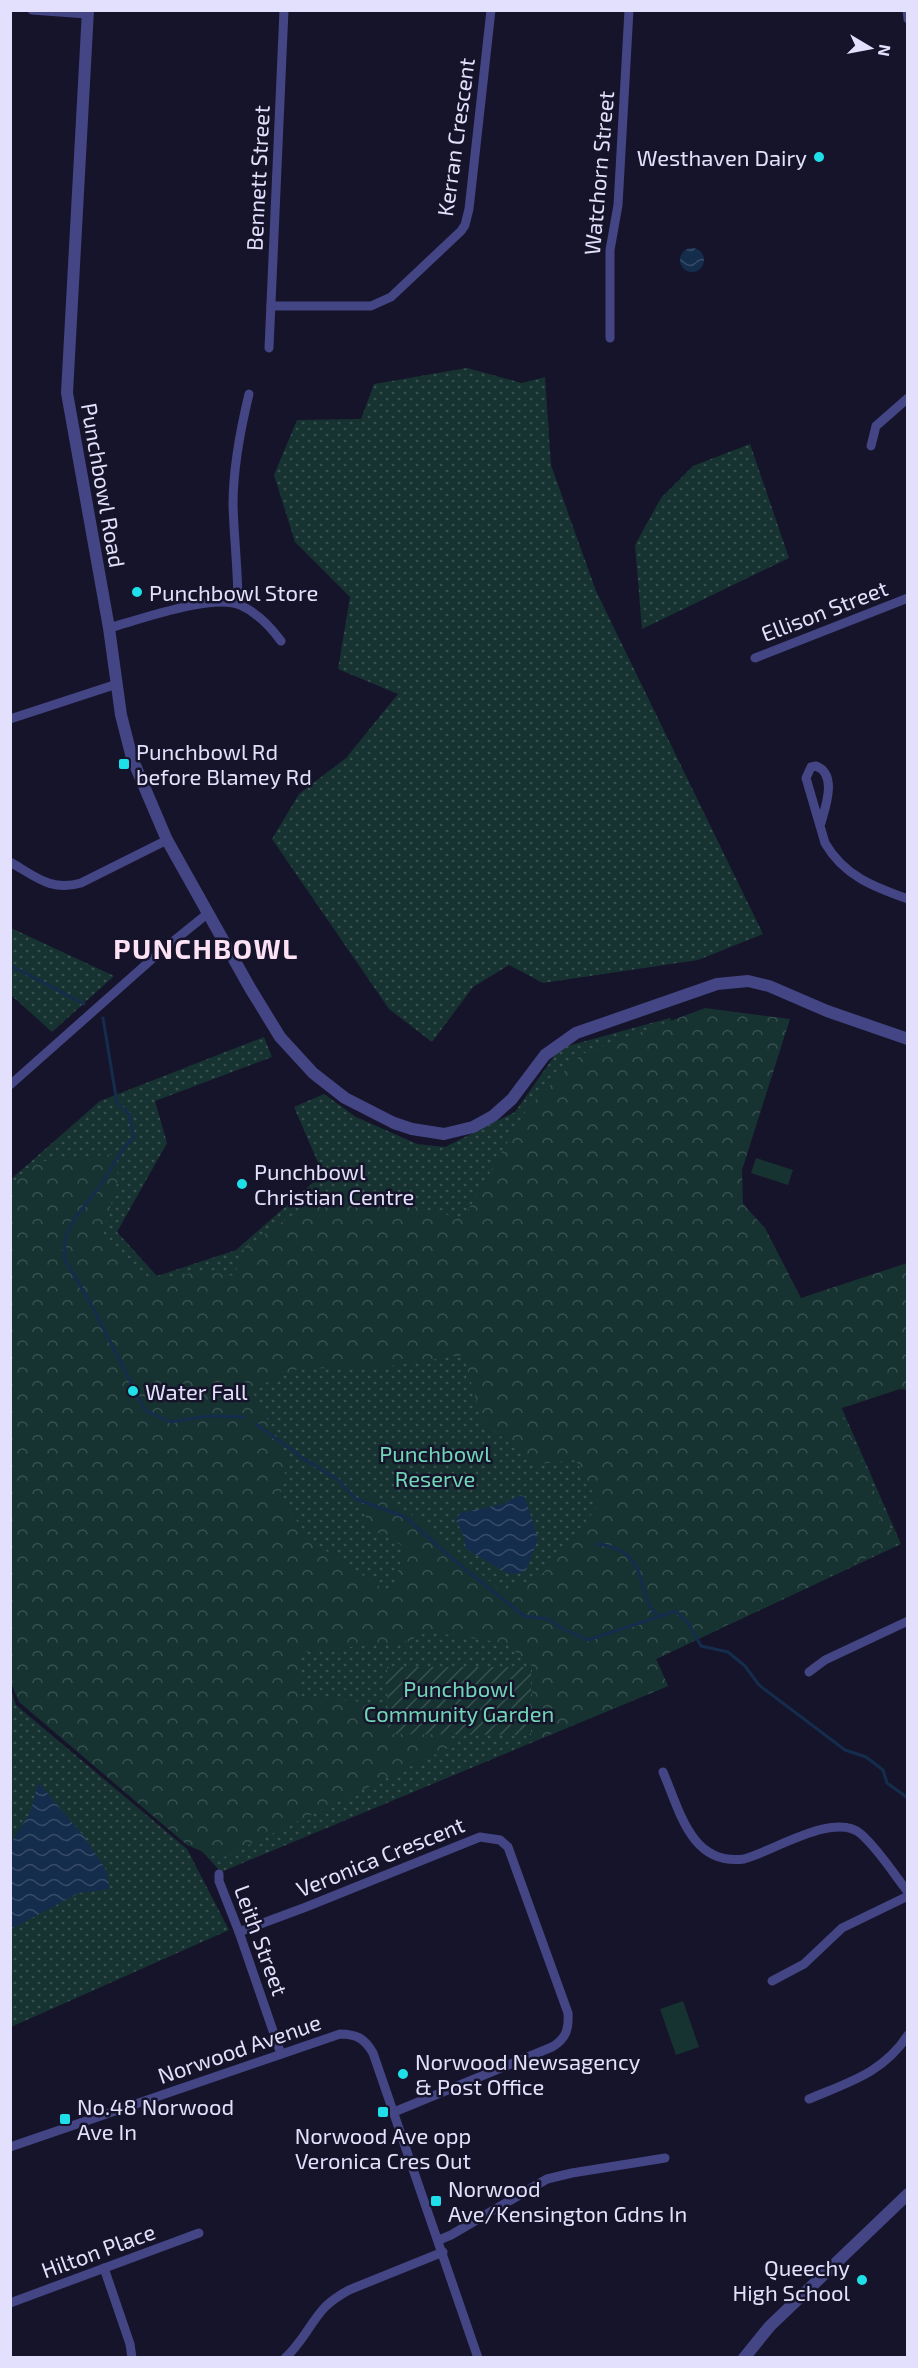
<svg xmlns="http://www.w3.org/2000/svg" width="918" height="2368" font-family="'Exo 2',sans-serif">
<defs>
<pattern id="grass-dots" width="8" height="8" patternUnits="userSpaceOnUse" patternTransform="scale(1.5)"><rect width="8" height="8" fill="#173331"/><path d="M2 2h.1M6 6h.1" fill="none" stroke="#385050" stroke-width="1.8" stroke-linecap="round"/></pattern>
<pattern id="forest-crowns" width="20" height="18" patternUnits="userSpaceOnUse" patternTransform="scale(1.5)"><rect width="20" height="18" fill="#173331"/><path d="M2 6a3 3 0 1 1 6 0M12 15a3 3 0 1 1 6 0" fill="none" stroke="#385050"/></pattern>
<pattern id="garden-furrows" width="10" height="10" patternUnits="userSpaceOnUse" patternTransform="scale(1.5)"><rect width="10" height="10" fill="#173331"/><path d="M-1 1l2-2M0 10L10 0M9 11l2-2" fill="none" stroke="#385050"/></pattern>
<pattern id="water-waves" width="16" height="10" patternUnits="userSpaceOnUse" patternTransform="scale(1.5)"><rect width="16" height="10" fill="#152d4d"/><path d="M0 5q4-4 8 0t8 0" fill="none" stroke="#374b68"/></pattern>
</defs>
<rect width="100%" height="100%" fill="#16142a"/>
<!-- grass -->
<g fill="url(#grass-dots)">
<polygon points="467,368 522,383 545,377 551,465 596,591 763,934 698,960 543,983 509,965 473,987 432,1042 389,1009 272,839 299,794 346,758 398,694 338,669 350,597 295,542 274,475 297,420 361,419 374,384"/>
<polygon points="750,444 789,558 642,629 635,545 661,498 693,466"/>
<polygon points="11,928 114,976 52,1032 11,995"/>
<polygon points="670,1018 735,1159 731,1188 765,1232 901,1544 656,1659 668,1686 221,1872 53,1690 11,1599 10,1180 100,1101 264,1037 272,1057 155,1101 167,1143 117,1232 157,1276 236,1250 323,1174 294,1107 324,1094 356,1117 417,1144 445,1147 515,1112 560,1048"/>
<polygon points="10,1686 16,1705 187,1849 229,1930 11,2027"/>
</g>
<!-- forest -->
<path fill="url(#forest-crowns)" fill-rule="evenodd" d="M 705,1008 L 790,1019 L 742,1170 L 743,1204 L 765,1228 L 801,1298 L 907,1263 L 907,1390 L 900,1389 L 839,1409 L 897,1543 L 656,1659 L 668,1686 L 532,1742 L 532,1666 L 505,1643 L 436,1633 L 416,1635 L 412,1641 L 300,1652 L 301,1696 L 363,1702 L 459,1743 L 220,1859 L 187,1845 L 19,1702 L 11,1683 L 10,1185 L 35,1162 L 116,1154 L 118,1179 L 103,1233 L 151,1280 L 204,1271 L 234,1276 L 245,1247 L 335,1186 L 463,1219 L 528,1107 L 582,1054 ZM 463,1355 L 483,1423 L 537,1464 L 576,1460 L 599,1505 L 540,1577 L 501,1591 L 407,1511 L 368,1492 L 365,1526 L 405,1547 L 391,1594 L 310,1540 L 280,1497 L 288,1457 L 251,1389 L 299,1369 L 390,1366 Z"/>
<!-- garden -->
<polygon fill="url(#garden-furrows)" points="387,1667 531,1667 531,1735 388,1734"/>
<!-- pitch -->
<g fill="#173331">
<polygon points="756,1158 793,1170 788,1185 751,1173"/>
<polygon points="683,2001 699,2047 676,2055 660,2009"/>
</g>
<!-- water -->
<g fill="url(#water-waves)">
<circle cx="692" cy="260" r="12"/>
<polygon points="520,1495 525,1497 538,1539 526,1570 517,1574 507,1573 466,1549 464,1537 456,1520 460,1513 503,1504"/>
<polygon points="38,1782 86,1839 106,1870 110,1889 79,1893 11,1929 11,1843 31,1811"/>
</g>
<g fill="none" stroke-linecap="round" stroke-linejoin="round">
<!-- stream -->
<g stroke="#152d4d" stroke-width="3">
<polyline points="10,965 84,1004"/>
<polyline points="103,1018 117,1103 129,1114 134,1137 123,1149 98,1189 74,1219 65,1238 64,1258 92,1306 145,1410 170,1422 208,1416 244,1417"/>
<polyline points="256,1424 304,1459 337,1479 356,1499 405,1517 455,1561 524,1616 548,1619 563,1629 588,1640 676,1611 689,1624 701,1646 728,1652 745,1666 759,1685 845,1750 866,1757 883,1770 887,1783 908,1798"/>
<path d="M 597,1544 C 656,1551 632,1598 659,1616"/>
</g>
<!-- minor -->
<g stroke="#444584" stroke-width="9">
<polyline points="32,10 87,14"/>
<polyline points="907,10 908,19"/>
<polyline points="271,306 371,306 391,297 461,231 465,225 469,209 491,10"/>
<polyline points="610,338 610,250 618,205 629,10"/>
<polyline points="269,348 284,10"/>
<polyline points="871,446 876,426 908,398"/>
<path d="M 238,604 C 238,571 234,538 233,505 C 233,467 240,431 249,394"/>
<path d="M 109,628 C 138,620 213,593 240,605 C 258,613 270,626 281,641"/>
<polyline points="755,658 908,598"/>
<polyline points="10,719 117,684"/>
<path d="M 821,823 C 825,808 838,774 816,766 L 811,767 L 806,778 L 825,843 C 844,876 874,887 908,899"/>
<path d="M 10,862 C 35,876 51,892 81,883 L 167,840"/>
<polyline points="10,1085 160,952 207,914"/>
<polyline points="809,1672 825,1660 908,1621"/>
<path d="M 663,1772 C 680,1811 691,1866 744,1859 C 774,1851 835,1811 861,1834 C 879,1850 893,1873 908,1892"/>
<polyline points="219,1874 219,1881 239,1932 281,2054"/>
<path d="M 239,1932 L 306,1907 L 480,1837 L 500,1840 L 508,1847 L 568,2013 C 569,2029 566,2039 552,2047 L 394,2112"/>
<polyline points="772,1981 804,1964 842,1928 908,1896"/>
<path d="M 809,2099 C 849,2082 883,2073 908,2035"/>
<path d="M 10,2147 L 340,2034 C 357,2034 365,2039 373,2053 L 478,2358"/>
<polyline points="439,2240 451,2235 547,2179 572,2173 665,2158"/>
<polyline points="104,2268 130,2344 132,2358"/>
<polyline points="10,2303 199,2233"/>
<path d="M 285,2358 C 302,2343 310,2323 325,2307 C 332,2300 340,2295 349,2290 L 443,2252"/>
</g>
<!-- tertiary -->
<g stroke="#444584" stroke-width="12">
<polyline points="88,10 67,393 109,628 121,715 132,758 167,840 250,988 280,1037 313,1073 345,1098 394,1123 412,1129 444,1134 473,1127 493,1116 512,1099 545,1055 576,1033 717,984 748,981 769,986 827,1011 908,1039"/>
<polyline points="744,2358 770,2326 908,2194"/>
</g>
</g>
<!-- markers -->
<g fill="#1fe0e9" stroke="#16142a" stroke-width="2">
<circle cx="819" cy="157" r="6"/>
<circle cx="137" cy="592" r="6"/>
<rect x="118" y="758" width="12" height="12" rx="3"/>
<circle cx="242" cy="1184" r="6"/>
<circle cx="133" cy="1391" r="6"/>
<circle cx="403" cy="2074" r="6"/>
<rect x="377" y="2106" width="12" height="12" rx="3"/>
<rect x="59" y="2113" width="12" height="12" rx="3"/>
<rect x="430" y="2195" width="12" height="12" rx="3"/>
<circle cx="862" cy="2280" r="6"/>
</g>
<g text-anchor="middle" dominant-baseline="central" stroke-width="5" stroke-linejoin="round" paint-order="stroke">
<!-- street labels -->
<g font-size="22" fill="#e2e0fc" stroke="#16142a">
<text transform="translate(455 137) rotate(-82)">Kerran Crescent</text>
<text transform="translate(598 173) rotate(-85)">Watchorn Street</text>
<text transform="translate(257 178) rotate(-87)">Bennett Street</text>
<text transform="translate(104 485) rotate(80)">Punchbowl Road</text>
<text transform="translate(824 610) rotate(-21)">Ellison Street</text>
<text transform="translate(380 1856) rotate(-22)">Veronica Crescent</text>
<text transform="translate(262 1940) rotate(70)">Leith Street</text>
<text transform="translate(239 2048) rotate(-19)">Norwood Avenue</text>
<text transform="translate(98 2250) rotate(-20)">Hilton Place</text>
</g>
<!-- poi labels -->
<g font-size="22" fill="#e2e0fc" stroke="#16142a" text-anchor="start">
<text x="807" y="157" text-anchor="end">Westhaven Dairy</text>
<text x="149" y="592">Punchbowl Store</text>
<text x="136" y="751">Punchbowl Rd<tspan x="136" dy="25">before Blamey Rd</tspan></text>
<text x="254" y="1171">Punchbowl<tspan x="254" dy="25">Christian Centre</tspan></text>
<text x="145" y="1391">Water Fall</text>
<text x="415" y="2061">Norwood Newsagency<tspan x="415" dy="25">&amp; Post Office</tspan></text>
<text x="77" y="2106">No.48 Norwood<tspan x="77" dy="25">Ave In</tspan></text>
<text x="383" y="2135" text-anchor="middle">Norwood Ave opp<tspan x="383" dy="25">Veronica Cres Out</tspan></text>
<text x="448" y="2188">Norwood<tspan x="448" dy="25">Ave/Kensington Gdns In</tspan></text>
<text x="850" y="2267" text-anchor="end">Queechy<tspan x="850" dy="25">High School</tspan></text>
</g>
<!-- park labels -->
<g font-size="22" fill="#71d6b7" stroke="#16142a">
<text x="435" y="1453">Punchbowl<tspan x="435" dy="25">Reserve</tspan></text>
<text x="459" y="1688">Punchbowl<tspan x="459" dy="25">Community Garden</tspan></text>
</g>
<!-- district labels -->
<g font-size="28" font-weight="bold" letter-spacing="1.5" fill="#fce2f4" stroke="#16142a">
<text x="206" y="948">PUNCHBOWL</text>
</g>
</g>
<!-- border -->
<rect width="918" height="2368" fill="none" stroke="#e2e0fc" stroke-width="24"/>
<!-- north arrow -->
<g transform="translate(870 48) rotate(100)" stroke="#16142a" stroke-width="4.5" paint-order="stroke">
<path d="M0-4.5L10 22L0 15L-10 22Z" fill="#e2e0fc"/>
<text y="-9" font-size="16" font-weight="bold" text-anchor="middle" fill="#e2e0fc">N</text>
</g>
</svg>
